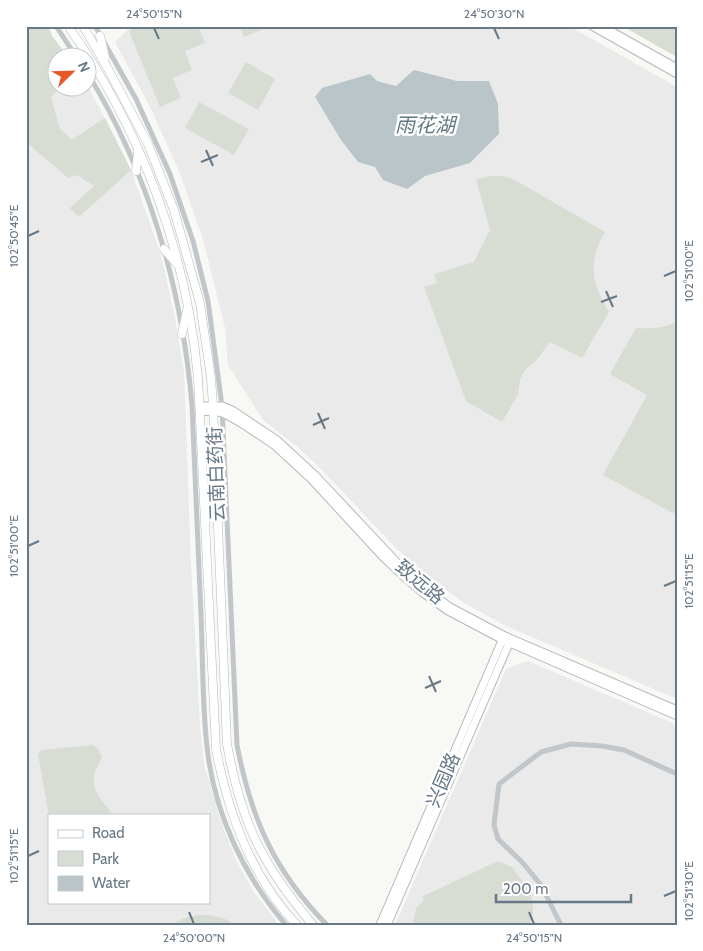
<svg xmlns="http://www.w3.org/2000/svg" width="703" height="951" font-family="Cabin,'Noto Sans SC',sans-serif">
<rect width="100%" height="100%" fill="#f8f8f5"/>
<!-- built -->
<g fill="#e9eae9" fill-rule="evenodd">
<path d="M 26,26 L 48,26 L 52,36 L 68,57 L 58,58 L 58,88 L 88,86 L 131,170 L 161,255 L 174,313 L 184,372 L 191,566 L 200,725 L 204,765 L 221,822 L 235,858 L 253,891 L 279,925 L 26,925 ZM 49,815 L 209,815 L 209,902 L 49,902 Z"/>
<polygon points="132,26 569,26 677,87 677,699 506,626 466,604 433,581 396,548 319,467 299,448 263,420 228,365 225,328 203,239 179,171 149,105 115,42"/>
<polygon points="528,661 677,725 677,925 395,925 506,669"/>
</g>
<!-- green -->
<g fill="#d8ddd4">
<polygon points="26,26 48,26 52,36 68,57 58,58 58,88 51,98 60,129 71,139 73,139 105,118 131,170 80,216 77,215 70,208 94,186 77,175 68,178 26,142"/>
<polygon points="140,26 198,26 205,43 185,51 192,70 173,78 181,98 160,107 129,31"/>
<polygon points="237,26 271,26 244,37 240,27"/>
<polygon points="622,26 677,26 677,57"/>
<polygon points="246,62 275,79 258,110 228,93"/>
<polygon points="199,102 249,129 234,155 185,128"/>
<path d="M 492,176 L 503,176 L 515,180 L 605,232 C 588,261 591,284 609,312 L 582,358 L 550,342 L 535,362 L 525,370 L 520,380 L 518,394 L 502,422 L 466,401 L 424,287 L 437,283 L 434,274 L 474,262 L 490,230 L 476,179 Z"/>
<path d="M 677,322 L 677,511 L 673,513 L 603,475 L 647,395 L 610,374 L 636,328 C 651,329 663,328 677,322 Z"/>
<path d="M 93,745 L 99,750 L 102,757 C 100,763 95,770 94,776 C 91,790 105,805 114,815 L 49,815 L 49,816 L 38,754 L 42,750 Z"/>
<polygon points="498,861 512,867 530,892 533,903 533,914 529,925 413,925 416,908 423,901 423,896"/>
<path d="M 199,915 C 212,915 224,916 235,925 L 170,925 L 184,918 Z"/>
</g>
<!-- water -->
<polygon fill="#bac5ca" points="414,70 457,81 489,81 498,104 499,134 470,163 425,176 407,189 383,180 375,167 358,162 341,140 315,97 322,88 370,74 377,81 396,86"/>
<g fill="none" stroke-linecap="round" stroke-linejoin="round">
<!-- secondary casing -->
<g stroke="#b4b9be" stroke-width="9">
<g id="secondary">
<polyline points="592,26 677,74"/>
<polyline points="602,26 677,68"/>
<polyline points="200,406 222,406 232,410 277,440 315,475 405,571 426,589 450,607 505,636 677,710"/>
<polyline points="200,412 213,411 223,413 241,423 274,445 311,479 382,556 402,575 423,593 448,611 503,640 677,716"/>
<polyline points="380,925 504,636"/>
<polyline points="387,925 511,639"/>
</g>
</g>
<!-- primary casing -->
<g stroke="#b5babe" stroke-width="9">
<g id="primary">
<path d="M 68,26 C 141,129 187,252 198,378 L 216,749 C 228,813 251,877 297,925"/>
<path d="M 83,26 L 107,67 L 148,144 L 174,210 L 200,303 L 211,378 L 213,405 L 227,744 C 241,822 262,865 313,925"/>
<polyline points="100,36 105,57"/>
<polyline points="136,171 138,151"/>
<polyline points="164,249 178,265"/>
<polyline points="182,334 187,310"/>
</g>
</g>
<!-- street -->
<g stroke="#c1c6ca" stroke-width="5">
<polyline points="56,26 77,58"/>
<path d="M 95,26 L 136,99 L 170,174 L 193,241 L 208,301 L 222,406 L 237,745 C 251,818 274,871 327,925"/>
<path d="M 88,74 C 149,173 182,289 192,405 C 195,475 198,545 201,614 C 203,658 202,703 207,747 C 214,812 243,875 286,925"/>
<polyline points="561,925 541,885 522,862 498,839 494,825 499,784 541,752 571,744 602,746 624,750 677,774"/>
</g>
<!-- secondary -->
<use href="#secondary" stroke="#fff" stroke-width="7"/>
<!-- primary -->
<use href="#primary" stroke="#fff" stroke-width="8"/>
</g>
<!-- ticks -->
<path fill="none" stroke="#677887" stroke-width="2" d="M 154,28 L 159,39M 494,28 L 499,39M 206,150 L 213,166M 201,162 L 218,155M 28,236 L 39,231M 664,276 L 676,271M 606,291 L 613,307M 601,302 L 617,296M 318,413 L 325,429M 313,425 L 329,418M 28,546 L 39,541M 664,586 L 676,581M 429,676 L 436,692M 425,688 L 441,681M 28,856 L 39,851M 664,896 L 676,891M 189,912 L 194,924M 529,912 L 534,924"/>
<g text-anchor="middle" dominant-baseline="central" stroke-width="5" stroke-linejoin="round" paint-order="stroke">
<!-- street labels -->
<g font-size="19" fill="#677887" stroke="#fff">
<text transform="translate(216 474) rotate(-92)">云南白药街</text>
<text transform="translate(420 582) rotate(40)">致远路</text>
<text transform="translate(443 780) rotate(-67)">兴园路</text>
</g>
<!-- water labels -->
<g font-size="20" font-style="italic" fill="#637982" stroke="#fff">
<text x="425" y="125">雨花湖</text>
</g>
</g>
<!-- border -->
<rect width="703" height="951" fill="none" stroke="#ffffff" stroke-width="55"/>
<!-- legend -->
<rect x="48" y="814" width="162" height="90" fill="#ffffff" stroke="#c2c9cf"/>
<rect x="58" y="830" width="25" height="8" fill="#ffffff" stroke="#c2c9cf"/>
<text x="92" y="838" font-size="15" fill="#677887">Road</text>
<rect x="58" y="851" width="25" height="15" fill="#d8ddd4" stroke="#c2c9cf"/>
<text x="92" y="864" font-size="15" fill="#677887">Park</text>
<rect x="58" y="876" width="25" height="15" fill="#bac5ca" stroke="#c2c9cf"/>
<text x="92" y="888" font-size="15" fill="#677887">Water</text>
<!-- north arrow -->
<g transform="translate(72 72) rotate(67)"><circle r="24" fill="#ffffff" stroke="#c2c9cf"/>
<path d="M0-4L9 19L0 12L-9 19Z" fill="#e45829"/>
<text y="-8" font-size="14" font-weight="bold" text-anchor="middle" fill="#677887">N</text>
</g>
<!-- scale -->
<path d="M496 894v8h135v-8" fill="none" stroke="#677887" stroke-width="2.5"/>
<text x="503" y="894" font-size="15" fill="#677887" stroke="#ffffff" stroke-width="4" paint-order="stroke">200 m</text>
<rect x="28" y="28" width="648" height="896" fill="none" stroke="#677887" stroke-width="2"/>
<g font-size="12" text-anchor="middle" fill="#677887">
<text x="154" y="18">24°50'15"N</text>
<text x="494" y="18">24°50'30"N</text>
<text transform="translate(14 236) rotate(-90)" y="4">102°50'45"E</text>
<text transform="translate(689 271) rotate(-90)" y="4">102°51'00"E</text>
<text transform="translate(14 546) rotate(-90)" y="4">102°51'00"E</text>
<text transform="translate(689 581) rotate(-90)" y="4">102°51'15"E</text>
<text transform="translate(14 856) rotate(-90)" y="4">102°51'15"E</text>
<text transform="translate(689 891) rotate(-90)" y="4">102°51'30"E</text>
<text x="194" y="942">24°50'00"N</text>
<text x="534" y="942">24°50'15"N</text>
</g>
</svg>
